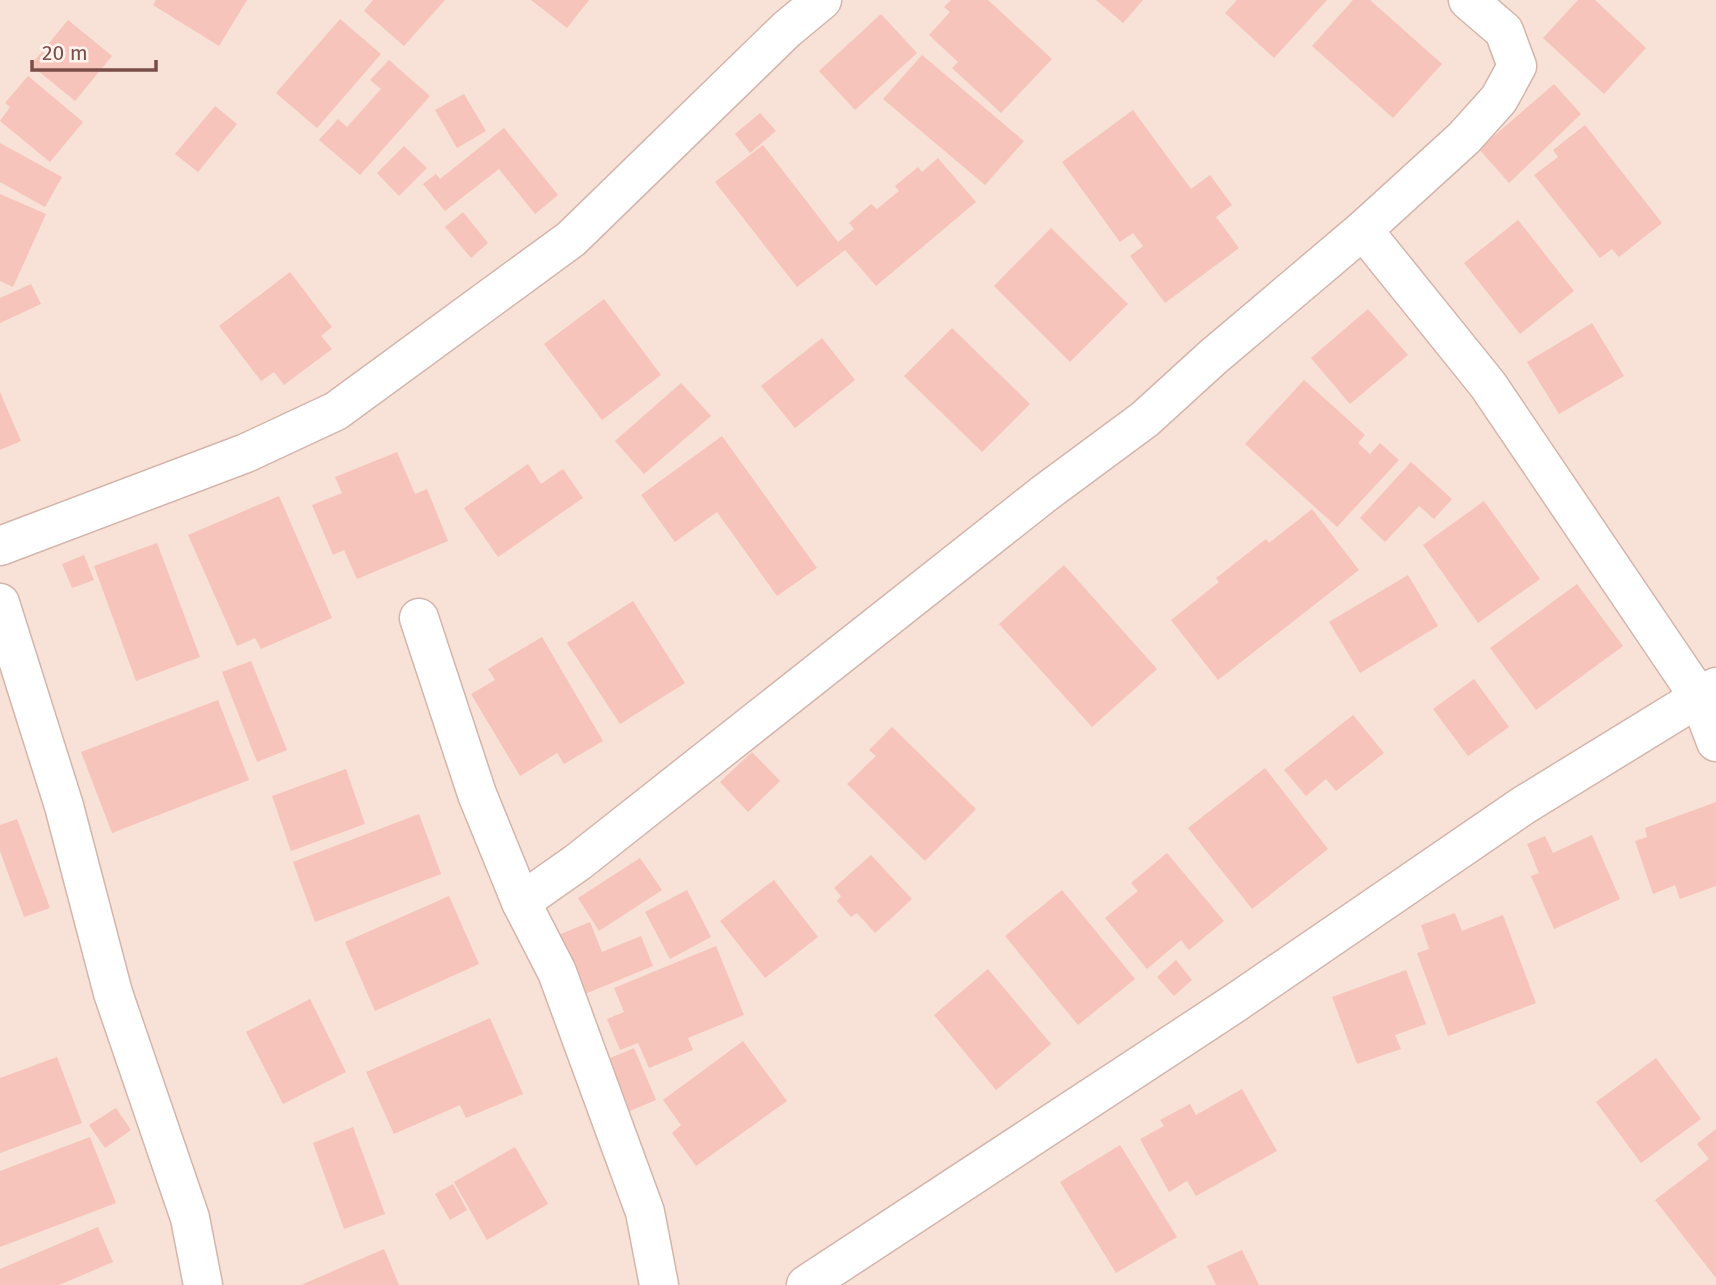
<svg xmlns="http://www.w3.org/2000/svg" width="1716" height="1285" font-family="'Fira Sans',sans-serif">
<rect width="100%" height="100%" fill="#feefe5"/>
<!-- residential -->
<rect fill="#f8e1d6" x="0" y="0" width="1716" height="1285"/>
<!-- building -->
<g fill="#f6c4ba">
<polygon points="156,0 247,0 219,46 153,5"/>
<polygon points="373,0 445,0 404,46 364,11"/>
<polygon points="531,0 589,0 567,28"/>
<polygon points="951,0 988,0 1052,59 1001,113 952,68 958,62 929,35 950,12 944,7"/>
<polygon points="1096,0 1143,0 1123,23"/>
<polygon points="1237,0 1327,0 1274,58 1225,13"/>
<polygon points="1353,0 1370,0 1442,64 1393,118 1312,46"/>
<polygon points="1578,0 1595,0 1646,48 1604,94 1543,38"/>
<polygon points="881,14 917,53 855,110 819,71"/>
<polygon points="340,19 381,54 317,128 276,93"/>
<polygon points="68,20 112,56 75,101 31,65"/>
<polygon points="922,55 1024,141 985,185 883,99"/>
<polygon points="389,60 430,96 360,175 319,140 338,119 347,127 381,89 370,80"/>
<polygon points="28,76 83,122 50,162 0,121 10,107 5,103"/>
<polygon points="1554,84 1581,114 1509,183 1479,149"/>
<polygon points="464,94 486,131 457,148 435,110"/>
<polygon points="215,106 237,124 198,172 175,154"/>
<polygon points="1133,110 1191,189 1210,175 1232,205 1216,217 1239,248 1165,303 1130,256 1143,246 1133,233 1120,242 1062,162"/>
<polygon points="760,113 776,131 750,153 735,134"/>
<polygon points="1585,125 1662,223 1619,257 1612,249 1600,258 1534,175 1558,157 1553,150"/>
<polygon points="504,128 558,195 535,214 499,169 445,211 423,184 436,174 440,179"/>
<polygon points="0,143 62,177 45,207 0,182"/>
<polygon points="763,145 838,242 854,229 849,223 871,204 877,209 899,191 895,186 918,167 922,172 938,158 976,202 876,286 845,250 797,287 715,182"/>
<polygon points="404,146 427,168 399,196 377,173"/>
<polygon points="0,194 46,214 13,287 0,281"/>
<polygon points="463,212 488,243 471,258 445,227"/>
<polygon points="1518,220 1574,291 1520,334 1464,263"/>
<polygon points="1051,228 1128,304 1070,362 994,286"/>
<polygon points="290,272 332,327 321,336 332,349 284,385 274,372 261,381 219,326"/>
<polygon points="31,284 41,304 0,323 0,298"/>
<polygon points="604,299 661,375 602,420 544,344"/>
<polygon points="1368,309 1408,355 1350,404 1311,358"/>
<polygon points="1592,323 1624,376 1559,414 1527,362"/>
<polygon points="952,328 1030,404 982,452 904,376"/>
<polygon points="822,338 855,380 795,428 761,386"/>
<polygon points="1304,380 1365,435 1358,443 1370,454 1380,443 1399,460 1337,527 1245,444"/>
<polygon points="681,383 711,416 644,474 615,441"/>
<polygon points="0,392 21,441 0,450"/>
<polygon points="722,436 817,568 777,596 717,512 675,542 641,495"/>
<polygon points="397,452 415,494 427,489 448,541 357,579 344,550 333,555 312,505 342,493 335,477"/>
<polygon points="1411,462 1452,499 1434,519 1419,506 1385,542 1360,518"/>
<polygon points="528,464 541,484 563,469 583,498 498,557 464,508"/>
<polygon points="279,496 332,618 261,649 255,638 237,646 188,535"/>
<polygon points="1484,501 1540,579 1478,623 1423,545"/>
<polygon points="1312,509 1359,570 1218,680 1171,620 1219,582 1216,578 1266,539 1269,543"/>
<polygon points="157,543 200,657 136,681 94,566"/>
<polygon points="84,555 94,580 72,588 62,564"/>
<polygon points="1064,565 1157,669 1092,727 999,624"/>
<polygon points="1408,575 1438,626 1360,673 1329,622"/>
<polygon points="1577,584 1623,646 1536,710 1490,648"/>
<polygon points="633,601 685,683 620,724 567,643"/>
<polygon points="542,637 603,741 564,764 557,753 520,776 471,694 495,680 488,669"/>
<polygon points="251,661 287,750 257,762 222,672"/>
<polygon points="1474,679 1509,727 1468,756 1433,709"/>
<polygon points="218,700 249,780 112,833 81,752"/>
<polygon points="1353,715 1384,753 1336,791 1326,779 1306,796 1284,770"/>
<polygon points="892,727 976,809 925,861 847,784 876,756 869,750"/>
<polygon points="752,752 780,781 748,812 720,782"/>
<polygon points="1265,768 1328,849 1252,909 1188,828"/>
<polygon points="346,769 365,824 291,851 272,796"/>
<polygon points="1716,802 1716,886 1680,899 1675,885 1653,894 1635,841 1647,837 1645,828"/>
<polygon points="419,814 441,874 315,922 293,862"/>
<polygon points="17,819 50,908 24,917 0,851 0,825"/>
<polygon points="1592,835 1620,899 1554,929 1531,876 1539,873 1527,844 1545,836 1553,853"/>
<polygon points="1167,853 1224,921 1189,950 1181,940 1147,969 1105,918 1138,891 1131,883"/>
<polygon points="871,855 912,899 875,933 857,913 851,917 837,901 841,896 834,888"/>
<polygon points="640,858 662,890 599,931 578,898"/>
<polygon points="774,880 818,937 765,978 720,921"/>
<polygon points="687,890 711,937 670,959 645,912"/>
<polygon points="1062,890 1135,979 1078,1025 1005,936"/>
<polygon points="449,896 479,964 375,1011 345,942"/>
<polygon points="1455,913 1462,931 1503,915 1536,1003 1448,1036 1417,953 1429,949 1421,925"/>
<polygon points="590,922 602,952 641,936 653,966 580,996 556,936"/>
<polygon points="716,946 744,1015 688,1038 693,1050 649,1068 638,1043 620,1050 607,1019 624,1012 614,988"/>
<polygon points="1176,960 1192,980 1174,996 1157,977"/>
<polygon points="988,969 1051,1044 996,1090 934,1015"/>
<polygon points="1406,970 1426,1024 1395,1035 1401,1049 1357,1064 1332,997"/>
<polygon points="310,999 346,1072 283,1104 246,1032"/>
<polygon points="490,1018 523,1094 466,1118 460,1105 394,1134 366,1072"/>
<polygon points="743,1041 787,1101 696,1166 672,1133 681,1125 663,1100"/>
<polygon points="634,1048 656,1100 625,1113 603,1061"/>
<polygon points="57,1057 82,1123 0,1153 0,1078"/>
<polygon points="1656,1058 1701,1119 1641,1163 1596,1102"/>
<polygon points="1242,1089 1277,1151 1196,1196 1187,1181 1169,1192 1140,1139 1164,1126 1160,1120 1190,1104 1196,1115"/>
<polygon points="116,1108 131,1130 105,1148 89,1125"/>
<polygon points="353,1127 385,1214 344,1229 313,1143"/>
<polygon points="1716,1129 1716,1278 1655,1200 1709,1159 1697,1144"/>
<polygon points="90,1137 116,1203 0,1247 0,1171"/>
<polygon points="1120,1145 1177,1237 1116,1273 1060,1182"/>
<polygon points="515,1147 548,1204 487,1240 454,1182"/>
<polygon points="453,1184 467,1210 450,1220 435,1194"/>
<polygon points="98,1227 113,1262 59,1285 0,1285 0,1269"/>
<polygon points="384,1249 399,1285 301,1285"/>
<polygon points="1242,1250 1259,1285 1216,1285 1207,1266"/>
</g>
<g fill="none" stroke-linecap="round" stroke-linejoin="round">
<!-- minor casing -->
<g stroke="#d4b5ac" stroke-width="41">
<g id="minor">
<polyline points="1363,230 1488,385 1699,697 1716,742"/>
<polyline points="0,546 246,453 336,411 571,239 787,29 822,0"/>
<polyline points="0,603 64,806 113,993 190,1218 203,1285"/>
<polyline points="419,618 477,794 521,902 557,972 645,1212 659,1285"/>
<polyline points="521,902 578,862 1045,493 1145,419 1213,357 1363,230 1464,138 1499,99 1517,66 1504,31 1468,0"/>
<polyline points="806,1285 1235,1003 1524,805 1716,687"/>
</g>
</g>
<!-- minor -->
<use href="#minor" stroke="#fff" stroke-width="38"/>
</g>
<!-- scale -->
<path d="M32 60v10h124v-10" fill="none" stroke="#7a4e48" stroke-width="3.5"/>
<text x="42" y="60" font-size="21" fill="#7a4e48" stroke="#fff4ed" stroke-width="5" paint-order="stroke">20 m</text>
</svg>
